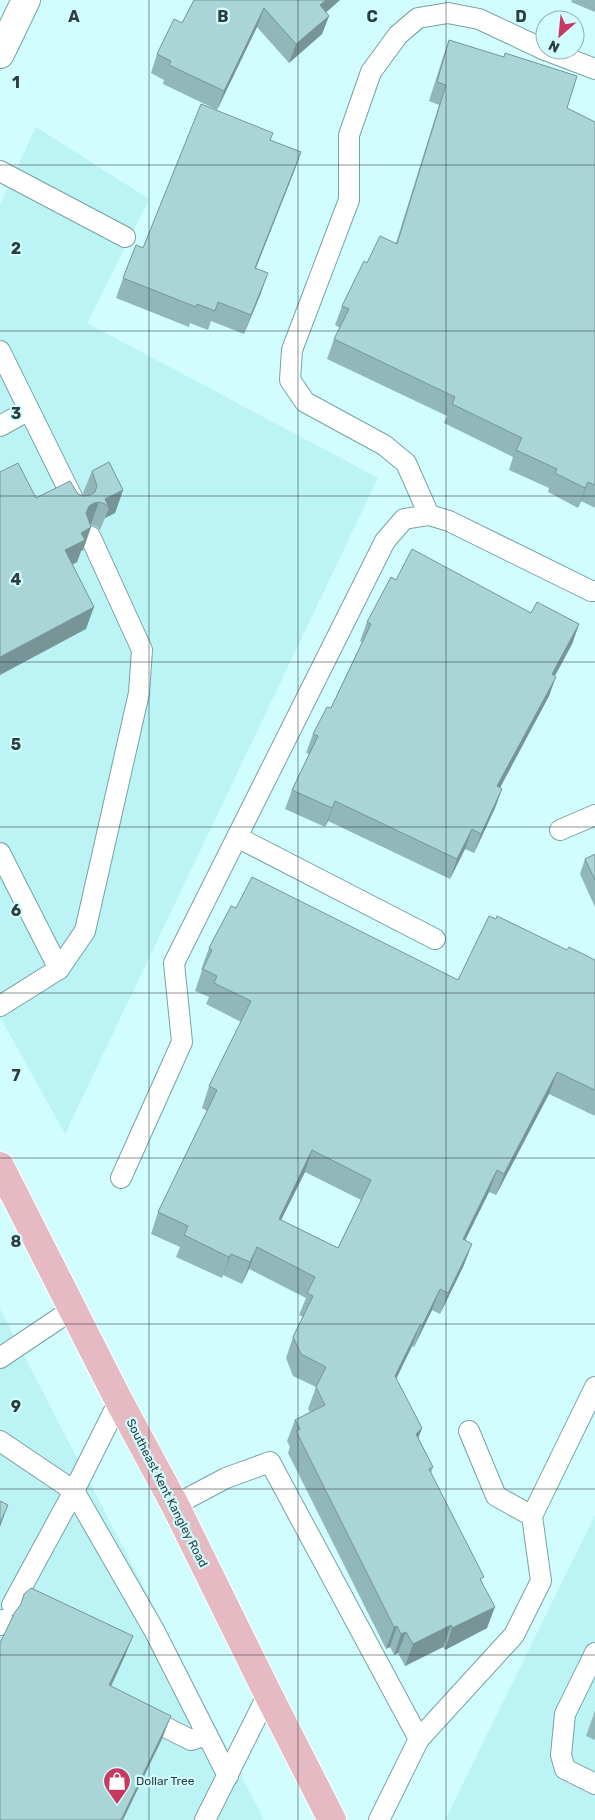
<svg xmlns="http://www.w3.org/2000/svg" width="595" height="1820" font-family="Rubik,sans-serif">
<rect width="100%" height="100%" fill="#d1fdfe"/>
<!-- built -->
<g fill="#bcf3f4">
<polygon points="36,127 149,199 87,323 378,478 65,1134 0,1017 0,204"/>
<polygon points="0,1309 264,1820 0,1820"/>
<polygon points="595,1515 595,1820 445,1820"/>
</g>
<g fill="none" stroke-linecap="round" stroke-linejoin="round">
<!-- lane casing -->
<g stroke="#78a2a3" stroke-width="22">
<g id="lane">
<polyline points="545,50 595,69"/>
<polyline points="0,171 125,237"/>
<polyline points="0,351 77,507"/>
<polyline points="0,426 29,410"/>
<polyline points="429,515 406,463 384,445 305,402 290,380 292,350 349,200 349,135 371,72 398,35 418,18 448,13 479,19 545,50"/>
<polyline points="560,830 595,815"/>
<polyline points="237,837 435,939"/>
<polyline points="0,853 59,969 0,1006"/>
<polyline points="59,969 85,931 139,693 142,650 90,536"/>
<polyline points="121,1178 182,1042 174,963 385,541 404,519 429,515 449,521 591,591 595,591"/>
<polyline points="0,1358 73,1309"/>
<polyline points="469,1431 496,1496 532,1516"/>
<polyline points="0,1441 74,1491 154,1630 228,1776"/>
<polyline points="175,1505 226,1478 270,1462 419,1739"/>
<polyline points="12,1605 74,1491 119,1401"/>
<polyline points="0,1625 3,1620"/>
<polyline points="595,1653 565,1714 561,1755 565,1769 595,1784"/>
<polyline points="143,1716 191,1740 207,1735"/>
<polyline points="205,1820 268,1694"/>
<polyline points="379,1820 419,1739 514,1635 541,1581 532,1516 595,1387"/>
</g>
</g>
<!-- secondary casing -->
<g stroke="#78a2a3" stroke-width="30">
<polyline id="secondary" points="0,54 26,0"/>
</g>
<!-- primary casing -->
<g stroke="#fff" stroke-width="30">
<polyline id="primary" points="0,1166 119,1401 175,1505 268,1694 332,1820"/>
</g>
<!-- lane -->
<use href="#lane" stroke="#fff" stroke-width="20"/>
<!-- secondary -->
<use href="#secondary" stroke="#fff" stroke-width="28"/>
<!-- primary -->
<use href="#primary" stroke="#e6bac2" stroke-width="28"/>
</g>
<!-- wall -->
<g fill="#92b7b8" fill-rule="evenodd">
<polygon points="194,0 340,0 326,12 329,16 322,34 289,63 257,27 217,110 163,84 164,80 151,73 157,54 182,23"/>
<polygon points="572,0 595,0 595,12 571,2"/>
<polygon points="449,40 567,108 595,122 595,508 581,501 578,508 548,492 549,488 509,470 513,457 444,423 447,416 327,359 334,339 340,328 335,325 342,306 367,263 396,243 439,105 429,101 442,60"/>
<polygon points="270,140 301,152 256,268 261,293 244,334 211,321 208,330 190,323 189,327 116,298 123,278 143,248"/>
<polygon points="92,471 123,490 115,513 105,518 100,530 96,526 90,524 91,527 83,550 81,551 77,562 72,565 86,629 36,498 78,494 84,496 83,493"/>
<polygon points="396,580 579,624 572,644 555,676 549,696 500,788 502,789 495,808 474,853 465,849 450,879 328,821 325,827 285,809 292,790 309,754 306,753 313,734 331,708 362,642 360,641 367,622"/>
<polygon points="595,854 595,907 580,874 585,859"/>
<path d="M 236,908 L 458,980 L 496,919 L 567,950 L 595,960 L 595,1116 L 549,1094 L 496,1195 L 489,1192 L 465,1240 L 464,1265 L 440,1314 L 432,1310 L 414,1347 L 412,1346 L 396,1379 L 422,1428 L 418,1438 L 433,1467 L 431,1473 L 482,1582 L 487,1628 L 445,1650 L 443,1647 L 405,1666 L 398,1653 L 394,1655 L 390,1647 L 386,1649 L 288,1453 L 290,1447 L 287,1441 L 295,1420 L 310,1412 L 308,1409 L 316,1387 L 293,1376 L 286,1358 L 293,1337 L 303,1317 L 299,1315 L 306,1298 L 249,1269 L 242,1284 L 223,1275 L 222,1278 L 176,1257 L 180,1247 L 151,1234 L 158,1212 L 207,1111 L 202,1108 L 209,1086 L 241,1022 L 206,1004 L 209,997 L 195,991 L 202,970 L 201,970 L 209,948 ZM 305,1172 L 361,1200 L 338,1248 L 281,1220 Z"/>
<polygon points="595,1711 595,1740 586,1736"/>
</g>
<!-- shaded-wall -->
<g fill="#779596">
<polygon points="326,0 340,0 313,24 320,5"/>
<polygon points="264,8 257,27 217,110 224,91"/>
<polygon points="329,16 322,34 289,63 296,44"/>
<polygon points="301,152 294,172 248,288 255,268"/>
<polygon points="268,273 261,293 244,334 251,315"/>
<polygon points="588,482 581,501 578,508 585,488"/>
<polygon points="123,490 115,513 105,518 109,508 105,499"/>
<polygon points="99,502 91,524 81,529 89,506 94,503"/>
<polygon points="91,527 83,550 81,551 77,562 57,573 65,550 81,533"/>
<polygon points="94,607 86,629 0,675 0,657"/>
<polygon points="579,624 572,644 545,694 552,674"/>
<polygon points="556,677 549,696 490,806 497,786"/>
<polygon points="502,789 495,808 474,853 481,834"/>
<polygon points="335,801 328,821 325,827 332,808"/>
<polygon points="472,829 465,849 450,879 457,859"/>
<polygon points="557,1072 549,1094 496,1195 504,1174"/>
<polygon points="312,1150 305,1172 271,1240 279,1219"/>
<polygon points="497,1170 489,1192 455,1261 463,1239"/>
<polygon points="472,1244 464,1265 440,1314 448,1293"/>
<polygon points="257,1247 249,1269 242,1284 250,1262"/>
<polygon points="231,1254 223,1275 222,1278 229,1257"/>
<polygon points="440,1289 432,1310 414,1347 422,1326"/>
<polygon points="420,1325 412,1346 387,1398 395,1376"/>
<polygon points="422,1428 414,1450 416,1434"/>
<polygon points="8,1505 0,1527 0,1523"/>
<polygon points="495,1607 487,1628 445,1650 452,1628"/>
<polygon points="451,1625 443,1647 405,1666 413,1644"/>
<polygon points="397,1626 390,1647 386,1649 394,1627"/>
<polygon points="406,1632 398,1653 394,1655 401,1634"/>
<polygon points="133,1636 124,1658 101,1708 109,1685"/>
<polygon points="171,1716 162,1739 123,1820 121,1820"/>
</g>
<!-- building -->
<g fill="#aad5d6" stroke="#779596" fill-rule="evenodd">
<polygon points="194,0 326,0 320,5 329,16 296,44 264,8 224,91 169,65 171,61 157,54 174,19 182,23"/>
<polygon points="449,40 504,57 505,53 577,76 567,108 595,122 595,485 588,482 585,488 555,473 557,469 516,450 522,438 452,404 455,397 334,339 349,309 342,306 364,261 367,263 380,236 397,244 446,85 437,82"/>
<polygon points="201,104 273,133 270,140 301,152 255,268 268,273 251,315 218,302 215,311 197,304 196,307 123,278 136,245 143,248"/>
<polygon points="109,462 123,490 105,499 109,508 105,504 99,502 94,503 89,506 86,513 91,527 81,533 85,540 65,550 94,607 0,657 0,472 18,463 36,498 70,481 78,494 84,496 90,495 95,492 97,486 92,471"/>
<polygon points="412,549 531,613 537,602 579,624 552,674 556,677 497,786 502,789 481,834 472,829 457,859 335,801 332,808 292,790 318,736 313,734 327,707 331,708 371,624 367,622 391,577 396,580"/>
<polygon points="595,854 595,880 585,859"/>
<path d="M 252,877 L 458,980 L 489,916 L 496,919 L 497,916 L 567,950 L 569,947 L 595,960 L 595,1090 L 557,1072 L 504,1174 L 497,1170 L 463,1239 L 472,1244 L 448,1293 L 440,1289 L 422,1326 L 420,1325 L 395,1376 L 422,1428 L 416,1434 L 433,1467 L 429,1469 L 484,1577 L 480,1579 L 495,1607 L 452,1628 L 451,1625 L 413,1644 L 406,1632 L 401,1634 L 397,1626 L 394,1627 L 296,1431 L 300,1429 L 295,1420 L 325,1405 L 316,1387 L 326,1367 L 301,1354 L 293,1337 L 313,1296 L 307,1293 L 315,1277 L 257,1247 L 250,1262 L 231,1254 L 229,1257 L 184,1235 L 188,1226 L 158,1212 L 217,1090 L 209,1086 L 251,1001 L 214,983 L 217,976 L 203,969 L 212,950 L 209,948 L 231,906 L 236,908 ZM 312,1150 L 371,1180 L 338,1248 L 279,1219 Z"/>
<polygon points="0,1501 8,1505 0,1523"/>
<polygon points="31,1588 133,1636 109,1685 171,1716 121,1820 0,1820 0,1643 15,1612 21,1604 24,1594"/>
</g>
<!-- grid -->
<path fill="none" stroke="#2c3d3e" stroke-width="1" stroke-opacity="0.55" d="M 149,0 L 149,1820M 298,0 L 298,1820M 446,0 L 446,1820M 0,165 L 595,165M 0,331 L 595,331M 0,496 L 595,496M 0,662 L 595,662M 0,827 L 595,827M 0,993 L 595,993M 0,1158 L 595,1158M 0,1324 L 595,1324M 0,1489 L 595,1489M 0,1655 L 595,1655"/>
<!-- icons -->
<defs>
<g id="shop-pin" transform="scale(1.4375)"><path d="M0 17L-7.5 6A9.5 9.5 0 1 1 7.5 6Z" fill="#c73961" stroke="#d1fdfe"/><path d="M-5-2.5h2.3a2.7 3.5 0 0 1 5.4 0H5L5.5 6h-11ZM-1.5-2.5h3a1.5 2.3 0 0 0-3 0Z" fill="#fff"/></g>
</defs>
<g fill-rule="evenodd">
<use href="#shop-pin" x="117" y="1781"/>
</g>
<g text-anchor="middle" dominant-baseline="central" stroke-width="4.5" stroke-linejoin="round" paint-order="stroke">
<!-- street labels -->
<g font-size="12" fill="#2c3d3e" stroke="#d1fdfe">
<text transform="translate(167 1493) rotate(63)">Southeast Kent Kangley Road</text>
</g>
<!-- poi labels -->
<g font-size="12" fill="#2c3d3e" stroke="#d1fdfe" text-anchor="start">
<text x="136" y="1781">Dollar Tree</text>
</g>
</g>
<g font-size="16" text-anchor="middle" font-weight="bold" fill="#2c3d3e" stroke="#d1fdfe" stroke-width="4.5" stroke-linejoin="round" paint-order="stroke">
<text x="74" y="22">A</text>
<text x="223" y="22">B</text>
<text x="372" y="22">C</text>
<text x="521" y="22">D</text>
<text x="16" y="88">1</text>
<text x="16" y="254">2</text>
<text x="16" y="419">3</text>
<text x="16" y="585">4</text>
<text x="16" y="750">5</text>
<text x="16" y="916">6</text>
<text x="16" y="1081">7</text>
<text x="16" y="1247">8</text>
<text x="16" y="1412">9</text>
</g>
<!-- north arrow -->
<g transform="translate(560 35) rotate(207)"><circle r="24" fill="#d1fdfe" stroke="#8fb0b1"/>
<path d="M0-4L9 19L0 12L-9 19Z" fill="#c73961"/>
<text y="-8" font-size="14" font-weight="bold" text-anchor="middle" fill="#2c3d3e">N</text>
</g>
</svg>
